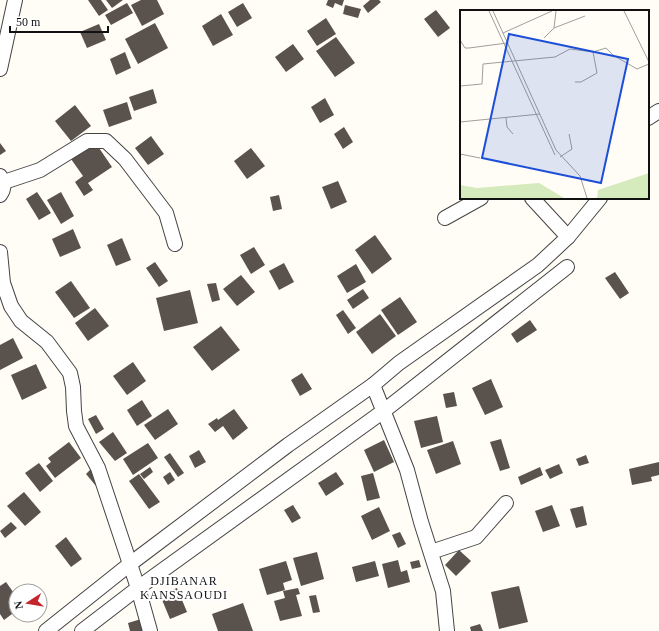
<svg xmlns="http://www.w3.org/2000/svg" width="659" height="631" font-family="Georgia,serif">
<rect width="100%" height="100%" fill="#fffdf5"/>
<!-- building -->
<g fill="#5a524d">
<polygon points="88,0 101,0 108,10 99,16"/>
<polygon points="106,0 123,0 112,8"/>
<polygon points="141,0 157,0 164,14 142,26 131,5"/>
<polygon points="328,0 344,0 342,6 335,3 333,8 326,5"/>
<polygon points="370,0 379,0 381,2 368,13 363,6"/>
<polygon points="127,3 133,13 111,25 105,15"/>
<polygon points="243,3 252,18 237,27 228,12"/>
<polygon points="345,5 361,9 358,18 343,14"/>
<polygon points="436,10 450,28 438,37 424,19"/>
<polygon points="221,14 233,35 213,46 202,26"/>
<polygon points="326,18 336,34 317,46 307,31"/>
<polygon points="155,23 168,48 138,64 125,39"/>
<polygon points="99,24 106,40 87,48 80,32"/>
<polygon points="336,37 355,63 335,77 316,51"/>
<polygon points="293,44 304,59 286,72 275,57"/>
<polygon points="125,52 131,68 116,75 110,59"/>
<polygon points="153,89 157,103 134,111 129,97"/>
<polygon points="325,98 334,115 320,123 311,107"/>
<polygon points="127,102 132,119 109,127 103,110"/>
<polygon points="75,105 91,126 71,141 55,121"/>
<polygon points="344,127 353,142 343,149 334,134"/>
<polygon points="151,136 164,154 148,165 135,148"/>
<polygon points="95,142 112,167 88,183 93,190 84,196 75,182 83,176 71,159"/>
<polygon points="0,143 6,151 0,155"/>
<polygon points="251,148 265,166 247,179 234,161"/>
<polygon points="338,181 347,202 331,209 322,187"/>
<polygon points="37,192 51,213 39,220 26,199"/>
<polygon points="61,192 74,216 61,224 47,200"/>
<polygon points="279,195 282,209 273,211 270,197"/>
<polygon points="73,229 81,248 60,257 52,239"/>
<polygon points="375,235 392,259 372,274 355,250"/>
<polygon points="122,238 131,260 116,266 107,245"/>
<polygon points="254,247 265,265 251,274 240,255"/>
<polygon points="155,262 168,281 159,287 146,268"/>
<polygon points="284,263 294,282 279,290 269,271"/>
<polygon points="356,264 366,282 347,293 337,276"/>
<polygon points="615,272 629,293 620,299 605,278"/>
<polygon points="241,275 255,292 237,306 223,289"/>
<polygon points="71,281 90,308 74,318 55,292"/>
<polygon points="216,283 220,300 212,302 207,284"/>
<polygon points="363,289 369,298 353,309 347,300"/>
<polygon points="190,290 198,323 164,331 156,298"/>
<polygon points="400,297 417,322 398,335 381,310"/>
<polygon points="95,308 109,326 88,341 75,323"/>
<polygon points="343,310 356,328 348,334 336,315"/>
<polygon points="380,314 396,336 372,354 356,332"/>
<polygon points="530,320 537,330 517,343 511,334"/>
<polygon points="221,326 240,350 212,371 193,347"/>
<polygon points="13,338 23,358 0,370 0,345"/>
<polygon points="133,362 146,381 127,395 113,376"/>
<polygon points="36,364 47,388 22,400 11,375"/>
<polygon points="302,373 312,389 300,396 291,380"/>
<polygon points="491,379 503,407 485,415 472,388"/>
<polygon points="454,392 457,406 446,408 443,394"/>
<polygon points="142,400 152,416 137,426 127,410"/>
<polygon points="168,409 178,424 155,440 144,425"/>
<polygon points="234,409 248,428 233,440 223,426 215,432 208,424 217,418 218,420"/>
<polygon points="96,415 104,429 96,434 88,419"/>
<polygon points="437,416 443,442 421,448 414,421"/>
<polygon points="113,432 127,453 115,461 99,442"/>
<polygon points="501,439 510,468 500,471 490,442"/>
<polygon points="384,440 394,462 374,472 364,450"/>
<polygon points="453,441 461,464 436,474 427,450"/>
<polygon points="69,442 81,458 55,478 46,466 51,462 48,458"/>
<polygon points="148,443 158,458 133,475 123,459"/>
<polygon points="199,450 206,462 195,468 189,456"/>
<polygon points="170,453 184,473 178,477 164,457"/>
<polygon points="586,455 589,463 579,466 576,459"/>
<polygon points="659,462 659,475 651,477 652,481 632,485 629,469"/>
<polygon points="39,463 53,481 40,492 25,473"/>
<polygon points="559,464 563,473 550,479 545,470"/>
<polygon points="150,467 153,472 144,479 140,474"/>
<polygon points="540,467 543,475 521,485 518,477"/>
<polygon points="91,469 101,481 96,486 86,474"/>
<polygon points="170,472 175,480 168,485 163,477"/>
<polygon points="336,472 344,484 326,496 318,483"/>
<polygon points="373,473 380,498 367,501 361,476"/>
<polygon points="139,474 160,502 149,509 129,481"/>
<polygon points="24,492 41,512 25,526 7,506"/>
<polygon points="293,505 301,518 292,523 284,510"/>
<polygon points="552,505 560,526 543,532 535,511"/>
<polygon points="583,506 587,525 576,528 570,509"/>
<polygon points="379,507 390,531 372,540 361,516"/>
<polygon points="11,522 17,528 5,538 0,531"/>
<polygon points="400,532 406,544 398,548 392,535"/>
<polygon points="66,537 82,559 71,567 55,546"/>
<polygon points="459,550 471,561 456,576 445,565"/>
<polygon points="317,552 324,579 301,586 293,558"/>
<polygon points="398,560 401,572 407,570 410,582 388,588 382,564"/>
<polygon points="419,560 421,567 412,569 410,562"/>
<polygon points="286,561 292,580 283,583 285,590 267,595 259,569"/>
<polygon points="375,561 379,576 356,582 352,567"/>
<polygon points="6,582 16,596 16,611 4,620 0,614 0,586"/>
<polygon points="519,586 528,622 499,629 491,592"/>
<polygon points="177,588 187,612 170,619 160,595"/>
<polygon points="298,588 300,594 296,595 302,616 280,621 274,601 285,598 283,591"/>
<polygon points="316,595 320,612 313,613 309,596"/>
<polygon points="243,603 253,631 218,631 212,614"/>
<polygon points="141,619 144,631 130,631 128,623"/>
<polygon points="480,624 483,631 471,631 470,627"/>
</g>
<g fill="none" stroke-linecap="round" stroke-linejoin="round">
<!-- minor casing -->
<g stroke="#444" stroke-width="16">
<g id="minor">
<polyline points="0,69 15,0"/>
<polyline points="648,118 659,111"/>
<path d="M 0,176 C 4,183 5,188 0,195"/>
<polyline points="4,182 40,170 87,141 106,141 125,159 166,213 175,244"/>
<polyline points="532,198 568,237"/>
<polyline points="445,218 481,198"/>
<polyline points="0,252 3,283 11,306 21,321 47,342 70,373 73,387 74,411 76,426 98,468 138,588 150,631"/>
<polyline points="373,385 407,470 421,522 443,591 447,631"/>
<polyline points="431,552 476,537 506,503"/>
<polyline points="46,631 130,564 288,445 373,385 399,363 538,265 568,237 600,198"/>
<polyline points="82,631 138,588 385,410 567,267"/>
</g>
</g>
<!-- minor -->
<use href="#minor" stroke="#fff" stroke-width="14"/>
</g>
<g text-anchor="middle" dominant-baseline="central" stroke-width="4" stroke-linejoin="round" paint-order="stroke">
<!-- neighbourhood labels -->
<g font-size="12" letter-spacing="1" fill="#111" stroke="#fff">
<text x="184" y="581">DJIBANAR<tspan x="184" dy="14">KANSSAOUDI</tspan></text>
</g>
</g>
<!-- overview -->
<g transform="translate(460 10)">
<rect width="189" height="189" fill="#fffdf5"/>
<path d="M 189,163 L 189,188 L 137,188 L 138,180 ZM 79,173 L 104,188 L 0,188 L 0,175 L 17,178 Z" fill="#d5ebbd"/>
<path fill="none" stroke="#a09f9a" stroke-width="1" d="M 29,1 L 95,145M 33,1 L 96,140 L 120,166 L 127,188M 164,1 L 189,52M 94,18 L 125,6M 43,23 L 92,1M 84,28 L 94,18 L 96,1M 0,30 L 5,38 L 9,38 L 47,33M 115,72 L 121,72 L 137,63 L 133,42M 0,76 L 22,74 L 23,54 L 95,47 L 110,39 L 133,42 L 146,38 L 153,45 L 177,59 L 189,54M 46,108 L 47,117 L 53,124M 0,112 L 80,104M 0,144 L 20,148M 100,147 L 112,139 L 109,124"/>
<path fill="#1d4ed8" fill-opacity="0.15" stroke="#1d4ed8" stroke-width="2" d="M 49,24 L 168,49 L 141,173 L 22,148 Z"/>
<rect width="189" height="189" fill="none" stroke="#111" stroke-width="2"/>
</g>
<!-- north arrow -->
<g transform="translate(28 603) rotate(258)"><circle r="19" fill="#ffffff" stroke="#a0a0a0"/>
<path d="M0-3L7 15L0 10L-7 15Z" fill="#c4262e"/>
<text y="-6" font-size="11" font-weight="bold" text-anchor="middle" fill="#111111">N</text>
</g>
<!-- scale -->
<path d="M10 26v6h98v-6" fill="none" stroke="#111111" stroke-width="2"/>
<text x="16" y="26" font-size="12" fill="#111111" stroke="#ffffff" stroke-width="3" paint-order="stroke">50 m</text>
</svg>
